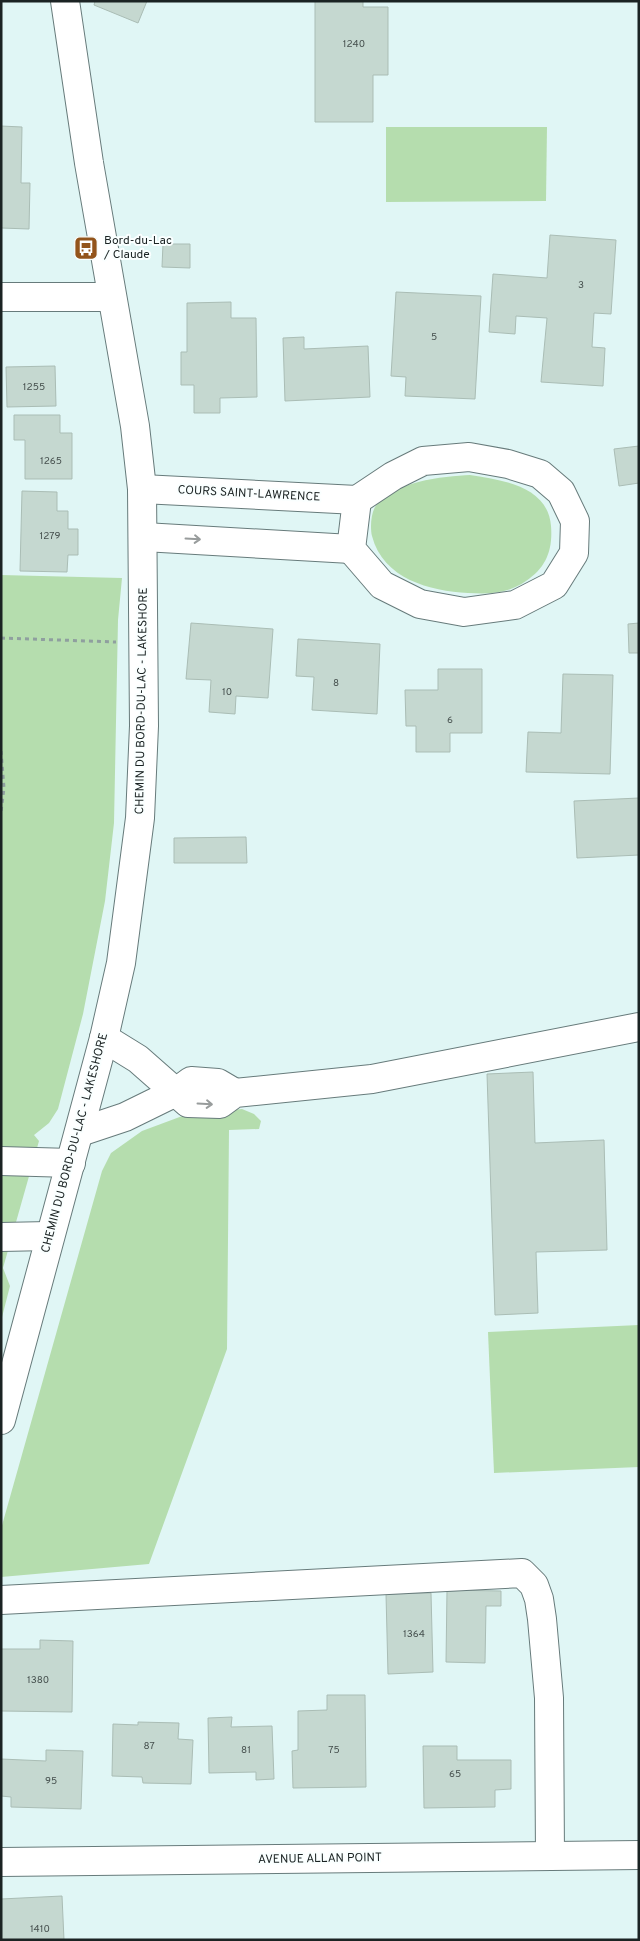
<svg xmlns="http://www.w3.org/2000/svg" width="640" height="1941" font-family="Overpass,sans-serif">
<rect width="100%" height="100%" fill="#e0f6f5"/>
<!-- green -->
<g fill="#b5ddae">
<polygon points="386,127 547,127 546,201 386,202"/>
<path d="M 470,475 C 502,480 548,486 551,526 C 553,550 546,568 526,581 C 507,594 490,594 468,593 C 430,591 383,579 372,536 C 370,528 371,514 375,507 C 390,482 444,476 470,475 Z"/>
<polygon points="1,575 122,578 118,620 114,823 105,901 83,1014 58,1109 49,1123 34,1135 39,1141 3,1268 10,1286 1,1321"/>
<polygon points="242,1109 254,1114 261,1121 259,1129 229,1130 227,1349 149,1564 1,1577 1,1529 102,1171 111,1153 142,1131 185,1115"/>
<polygon points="639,1325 639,1467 494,1473 488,1332"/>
</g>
<!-- building -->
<g fill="#c5d8d0" stroke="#aabdb5">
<polygon points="95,1 147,1 138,23 94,5"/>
<polygon points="315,1 363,1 363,7 388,7 388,75 373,75 373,122 315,122"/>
<polygon points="1,126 22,127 21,183 30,183 29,229 1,228"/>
<polygon points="550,235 616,240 611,314 594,313 592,347 605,348 603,386 541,382 547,318 516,316 515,334 489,332 493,274 547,278"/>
<polygon points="163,244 190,244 190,268 162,267"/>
<polygon points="396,292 481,296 475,399 405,396 406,377 391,376"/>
<polygon points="231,302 231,318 256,318 257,397 220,398 220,413 194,413 194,385 181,385 181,352 187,352 187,303"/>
<polygon points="304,337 304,349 368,346 370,397 285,401 283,338"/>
<polygon points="55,366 56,406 7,407 6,367"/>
<polygon points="14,415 60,415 60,433 72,433 72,479 25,479 25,440 14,440"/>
<polygon points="639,446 639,483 619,486 614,449"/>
<polygon points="22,491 57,492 57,511 68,511 68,529 78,529 78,555 68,555 67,572 20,571"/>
<polygon points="191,623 273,629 268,698 236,696 235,714 209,712 211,680 186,679"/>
<polygon points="639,623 639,653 629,653 628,624"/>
<polygon points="298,639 380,644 377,714 312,710 314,677 296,676"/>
<polygon points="438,669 482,669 482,733 450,733 450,752 416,752 416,726 406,726 405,690 438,690"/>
<polygon points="563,674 613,675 610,774 526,772 528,732 561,733"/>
<polygon points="639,798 639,855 577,858 574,801"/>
<polygon points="246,837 247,863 174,863 174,838"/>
<polygon points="533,1072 535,1143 604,1140 607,1250 536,1252 538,1313 495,1315 487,1074"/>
<polygon points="447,1590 501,1591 501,1606 486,1606 485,1663 446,1662"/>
<polygon points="431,1593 433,1672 388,1674 386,1594"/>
<polygon points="40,1640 73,1641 72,1712 1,1711 1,1649 40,1649"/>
<polygon points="327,1695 365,1695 366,1787 293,1788 292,1751 298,1750 298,1711 327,1710"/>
<polygon points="232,1717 231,1727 272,1726 274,1779 256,1780 256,1772 209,1773 208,1718"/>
<polygon points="138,1722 179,1723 178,1739 193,1740 191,1784 143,1783 142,1777 112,1776 113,1724 138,1725"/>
<polygon points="423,1746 457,1746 457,1760 511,1760 511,1789 495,1790 495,1807 424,1808"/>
<polygon points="46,1750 83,1751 81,1809 11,1807 11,1797 1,1796 1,1759 46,1761"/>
<polygon points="62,1896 64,1940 1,1940 1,1899"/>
</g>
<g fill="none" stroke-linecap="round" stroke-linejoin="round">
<!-- minor casing -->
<g stroke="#677b7b" stroke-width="30">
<g id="minor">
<polyline points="1,297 111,297"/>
<polygon points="469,457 508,464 540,474 561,492 575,521 574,553 554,585 515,605 464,612 420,604 382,585 351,549 357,500 393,476 423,461"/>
<polyline points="142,489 357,500"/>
<polyline points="144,537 351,549"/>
<polyline points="104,1038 138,1059 188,1103 220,1104 235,1093 372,1079 639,1027"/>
<polyline points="80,1132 125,1117 176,1092 191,1081 218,1083 235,1093"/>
<polyline points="1,1161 71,1163"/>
<polyline points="1,1237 49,1236"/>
<polyline points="1,1420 104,1038 121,963 140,818 144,726 142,489 135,426 89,163 65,1"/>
<polyline points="1,1600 522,1573 534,1585 539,1599 542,1619 549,1698 550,1856"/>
<polyline points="1,1862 639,1855"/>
</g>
</g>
<!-- path -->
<g stroke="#8f9f9f" stroke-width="3" stroke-dasharray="4 4" stroke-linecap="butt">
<polyline points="1,638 116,642"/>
<polyline points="1,751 4,788 1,812"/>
</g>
<!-- minor -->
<use href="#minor" stroke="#fff" stroke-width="28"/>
</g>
<!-- one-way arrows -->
<defs><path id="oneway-shaft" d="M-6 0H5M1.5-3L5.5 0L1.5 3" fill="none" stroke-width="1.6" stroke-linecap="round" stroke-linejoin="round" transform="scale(1.25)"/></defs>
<g stroke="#989c9c">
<use href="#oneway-shaft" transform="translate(193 539) rotate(3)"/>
<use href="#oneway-shaft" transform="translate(205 1104) rotate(3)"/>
</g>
<!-- icons -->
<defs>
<g id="bus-square" transform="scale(1.25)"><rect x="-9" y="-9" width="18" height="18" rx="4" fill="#93541b" stroke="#faffff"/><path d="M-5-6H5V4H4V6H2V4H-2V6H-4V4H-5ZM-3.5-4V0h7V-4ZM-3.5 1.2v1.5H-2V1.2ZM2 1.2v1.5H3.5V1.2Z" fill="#fff"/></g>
</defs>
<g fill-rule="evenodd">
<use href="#bus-square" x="86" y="248"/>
</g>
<g text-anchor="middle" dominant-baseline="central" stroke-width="4" stroke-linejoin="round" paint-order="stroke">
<!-- number labels -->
<g font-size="10" fill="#46504e">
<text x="354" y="44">1240</text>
<text x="581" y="285">3</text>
<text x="434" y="337">5</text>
<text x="34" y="387">1255</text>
<text x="51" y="461">1265</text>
<text x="50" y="536">1279</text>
<text x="336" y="683">8</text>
<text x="227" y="692">10</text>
<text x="450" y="720">6</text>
<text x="414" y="1634">1364</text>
<text x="38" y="1680">1380</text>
<text x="149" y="1746">87</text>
<text x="246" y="1750">81</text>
<text x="334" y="1750">75</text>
<text x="455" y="1774">65</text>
<text x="51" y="1781">95</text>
<text x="40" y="1929">1410</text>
</g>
<!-- poi labels -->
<g font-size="12" fill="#1b2323" stroke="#faffff" text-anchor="start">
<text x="104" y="241">Bord-du-Lac<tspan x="104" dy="14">/ Claude</tspan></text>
</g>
<!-- street labels -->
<g font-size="12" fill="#1b2323" stroke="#faffff">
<text transform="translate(249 494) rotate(3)">COURS SAINT-LAWRENCE</text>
<text transform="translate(142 701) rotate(-89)">CHEMIN DU BORD-DU-LAC - LAKESHORE</text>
<text transform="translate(75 1143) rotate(-75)">CHEMIN DU BORD-DU-LAC - LAKESHORE</text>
<text transform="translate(320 1859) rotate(-1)">AVENUE ALLAN POINT</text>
</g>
</g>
<!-- border -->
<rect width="640" height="1941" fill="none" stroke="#1b2323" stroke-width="5"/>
</svg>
